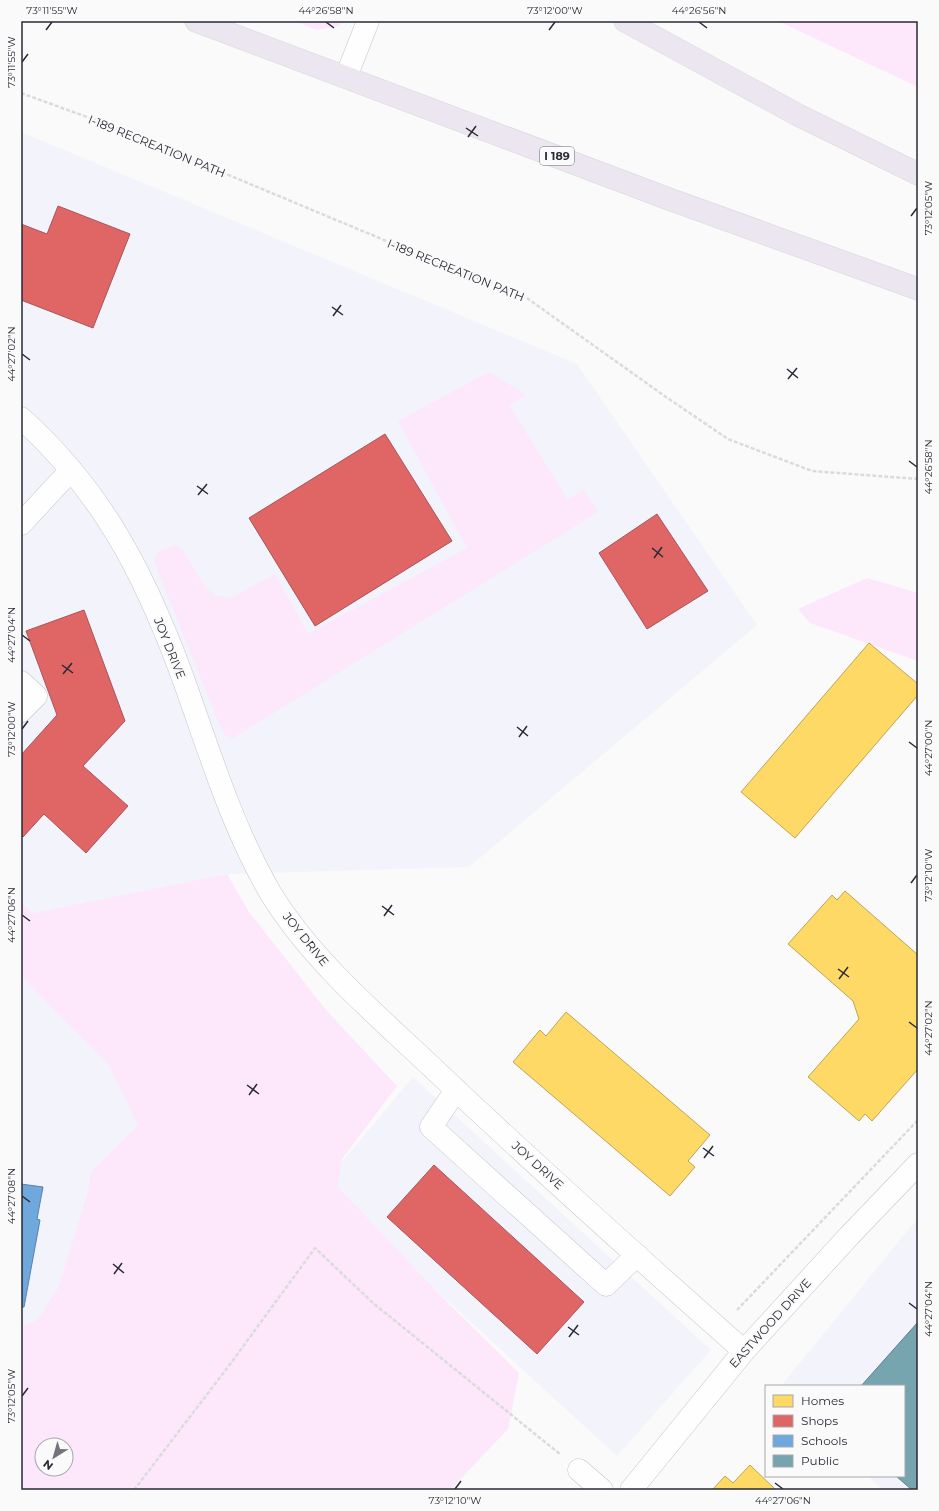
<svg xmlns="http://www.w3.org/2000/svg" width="939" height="1511" font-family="Montserrat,sans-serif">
<rect width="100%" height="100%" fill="#fafafa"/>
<!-- built -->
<g fill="#f3f3fc">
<polygon points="21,132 577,364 757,625 469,867 227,874 33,913 21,902"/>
<polygon points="21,976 108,1064 138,1125 91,1172 87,1195 58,1288 38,1319 21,1327"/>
<polygon points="413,1077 711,1350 617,1456 322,1186"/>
<polygon points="918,1218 918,1490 883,1490 868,1476 904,1476 904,1386 781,1386"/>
</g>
<!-- green -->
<g fill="#fce7fb" fill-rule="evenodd">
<polygon points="295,21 342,21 339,26 316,30"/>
<polygon points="778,21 918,21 918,87"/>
<polygon points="489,372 526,395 509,405 568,500 584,490 598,512 233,738 225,735 220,726 157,569 154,560 160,551 175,545 182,549 205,587 216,596 231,598 275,574 308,634 467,548 398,421"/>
<polygon points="867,578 918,593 918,661 810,623 798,609"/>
<path d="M 227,874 L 249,912 L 326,1010 L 397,1086 L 342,1159 L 337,1186 L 437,1292 L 519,1373 L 508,1429 L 450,1490 L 21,1490 L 21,1327 L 38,1319 L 58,1288 L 87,1195 L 91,1172 L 138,1125 L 108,1064 L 21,976 L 21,902 L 33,913 ZM 42,1445 L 66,1445 L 66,1469 L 42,1469 Z"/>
</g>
<!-- homes -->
<g fill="#ffd966" stroke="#bfa458">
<polygon points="869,643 918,684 918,695 795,838 741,792"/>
<polygon points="845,891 918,955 918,1069 872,1121 865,1114 859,1121 808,1077 859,1019 853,1001 788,944 832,895 837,900"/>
<polygon points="566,1012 710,1135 688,1161 695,1167 670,1196 513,1062 540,1030 546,1036"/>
<polygon points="750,1465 776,1490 713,1489 725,1476 733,1483"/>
</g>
<!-- shops -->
<g fill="#e06666" stroke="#a95458">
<polygon points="58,206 130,234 93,328 21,300 21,224 47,234"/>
<polygon points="385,434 452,541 315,626 249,518"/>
<polygon points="657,514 708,591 647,629 599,553"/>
<polygon points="84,610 125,721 83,766 128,806 86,853 44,814 23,837 21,835 21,755 57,715 26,631"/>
<polygon points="434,1165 584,1302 537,1354 387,1217"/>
</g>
<!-- schools -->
<polygon fill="#6fa8dc" stroke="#5a82aa" points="21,1184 43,1187 37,1219 40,1220 24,1307 21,1307"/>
<!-- public -->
<polygon fill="#76a5af" stroke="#5f808b" points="918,1322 918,1490 912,1490 896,1476 904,1476 904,1386 861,1386"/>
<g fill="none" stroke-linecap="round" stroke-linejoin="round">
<!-- minor casing -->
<g stroke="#c5c5cb" stroke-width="23">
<g id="minor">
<polyline points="346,77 368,21"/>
<path d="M 21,418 C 101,490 143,571 180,670 C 208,746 230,824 271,894 C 313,962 378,1016 435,1070 C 536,1166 640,1259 744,1351"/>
<polyline points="21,524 71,470"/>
<polyline points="21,682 36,696 21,711"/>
<polyline points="456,1090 431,1127 606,1285 637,1255"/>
<polyline points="579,1470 602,1490"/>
<polyline points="631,1490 744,1351 849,1236 918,1164"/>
</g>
</g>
<!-- highway casing -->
<g stroke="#d7d7d9" stroke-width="23">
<g id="highway">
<polyline points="196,21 669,199 918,289"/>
<polyline points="625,21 798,115 918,174"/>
</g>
</g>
<!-- path -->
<g stroke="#dbdbdc" stroke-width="2.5" stroke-dasharray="4 2" stroke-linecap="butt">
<polyline points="21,93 109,125 439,263 524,296 666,397 728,439 812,471 918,479"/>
<polyline points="737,1310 918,1120"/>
<polyline points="134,1490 228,1367 315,1248 373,1303 561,1455"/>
</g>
<!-- minor -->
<use href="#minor" stroke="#fefefe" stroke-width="22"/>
<!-- highway -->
<use href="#highway" stroke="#ece6f1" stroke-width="22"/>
</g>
<!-- ticks -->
<path fill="none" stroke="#2a2a36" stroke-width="1.5" d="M 326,22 L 334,28M 699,22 L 707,28M 46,30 L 52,22M 549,30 L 555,22M 22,62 L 28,54M 466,128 L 478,136M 468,137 L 476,126M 911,216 L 917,208M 332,307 L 343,315M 333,316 L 341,305M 22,354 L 30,360M 787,369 L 798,378M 788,379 L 797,368M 909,461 L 917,467M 197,486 L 208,494M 198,495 L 207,484M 652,548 L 663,557M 654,558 L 662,547M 22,635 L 30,641M 62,665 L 73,673M 63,674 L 72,663M 517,727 L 528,736M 22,729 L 28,721M 519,737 L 527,726M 909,742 L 917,748M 911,883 L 917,875M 382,906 L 394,915M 22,915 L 30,921M 384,916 L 392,905M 838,969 L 849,977M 839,979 L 848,967M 909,1022 L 917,1028M 247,1085 L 259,1094M 249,1095 L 257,1084M 703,1148 L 714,1156M 704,1158 L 713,1146M 22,1196 L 30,1202M 113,1264 L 124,1273M 114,1274 L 122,1263M 909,1303 L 917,1309M 568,1327 L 579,1335M 569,1337 L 578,1325M 22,1396 L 28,1388M 775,1483 L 783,1489M 455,1489 L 461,1481"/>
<g text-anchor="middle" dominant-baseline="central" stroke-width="4" stroke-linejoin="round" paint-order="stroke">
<!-- shield labels -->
<rect fill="#fafafa" stroke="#686871" stroke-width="1" x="540" y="147" width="34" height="18" rx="3"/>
<g font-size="11" font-weight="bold" fill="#2a2a36">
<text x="557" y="156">I 189</text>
</g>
<!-- street labels -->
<g font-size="12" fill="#2a2a36" stroke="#fafafa">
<text transform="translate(157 146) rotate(22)">I-189 RECREATION PATH</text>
<text transform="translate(456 270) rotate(22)">I-189 RECREATION PATH</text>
<text transform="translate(170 648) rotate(68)">JOY DRIVE</text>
<text transform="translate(306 939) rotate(51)">JOY DRIVE</text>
<text transform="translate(538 1165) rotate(42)">JOY DRIVE</text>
<text transform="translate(770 1323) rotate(-48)">EASTWOOD DRIVE</text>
</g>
</g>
<!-- border -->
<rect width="939" height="1511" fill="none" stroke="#fafafa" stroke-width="44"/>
<!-- legend -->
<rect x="765" y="1385" width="140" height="92" fill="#fafafa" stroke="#a7a7ac"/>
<rect x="773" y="1395" width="20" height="12" fill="#ffd966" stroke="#a7a7ac"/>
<text x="801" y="1405" font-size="12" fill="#2a2a36">Homes</text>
<rect x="773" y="1415" width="20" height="12" fill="#e06666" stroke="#a7a7ac"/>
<text x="801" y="1425" font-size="12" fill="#2a2a36">Shops</text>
<rect x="773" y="1435" width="20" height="12" fill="#6fa8dc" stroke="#a7a7ac"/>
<text x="801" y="1445" font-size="12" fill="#2a2a36">Schools</text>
<rect x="773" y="1455" width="20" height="12" fill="#76a5af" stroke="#a7a7ac"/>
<text x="801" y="1465" font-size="12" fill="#2a2a36">Public</text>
<!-- north arrow -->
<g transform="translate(54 1457) rotate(217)"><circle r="19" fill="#fafafa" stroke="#a7a7ac"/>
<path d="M0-3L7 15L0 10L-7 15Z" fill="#73737b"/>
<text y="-6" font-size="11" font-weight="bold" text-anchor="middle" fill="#2a2a36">N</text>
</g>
<rect x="22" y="22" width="895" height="1467" fill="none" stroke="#2a2a36" stroke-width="1.5"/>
<g font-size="10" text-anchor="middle" fill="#2a2a36">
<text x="52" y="14">73°11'55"W</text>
<text x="326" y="14">44°26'58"N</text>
<text x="555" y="14">73°12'00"W</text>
<text x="699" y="14">44°26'56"N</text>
<text transform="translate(11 62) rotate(-90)" y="4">73°11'55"W</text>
<text transform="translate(928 208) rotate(-90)" y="4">73°12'05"W</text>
<text transform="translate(11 354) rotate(-90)" y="4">44°27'02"N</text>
<text transform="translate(928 467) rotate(-90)" y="4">44°26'58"N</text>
<text transform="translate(11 635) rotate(-90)" y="4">44°27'04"N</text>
<text transform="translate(11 729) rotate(-90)" y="4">73°12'00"W</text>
<text transform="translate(928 748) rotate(-90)" y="4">44°27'00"N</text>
<text transform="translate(928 875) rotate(-90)" y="4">73°12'10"W</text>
<text transform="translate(11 915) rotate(-90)" y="4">44°27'06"N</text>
<text transform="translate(928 1028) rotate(-90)" y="4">44°27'02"N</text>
<text transform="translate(11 1196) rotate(-90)" y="4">44°27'08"N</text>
<text transform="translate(928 1309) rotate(-90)" y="4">44°27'04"N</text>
<text transform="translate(11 1396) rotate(-90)" y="4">73°12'05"W</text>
<text x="455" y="1504">73°12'10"W</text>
<text x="783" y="1504">44°27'06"N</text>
</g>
</svg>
